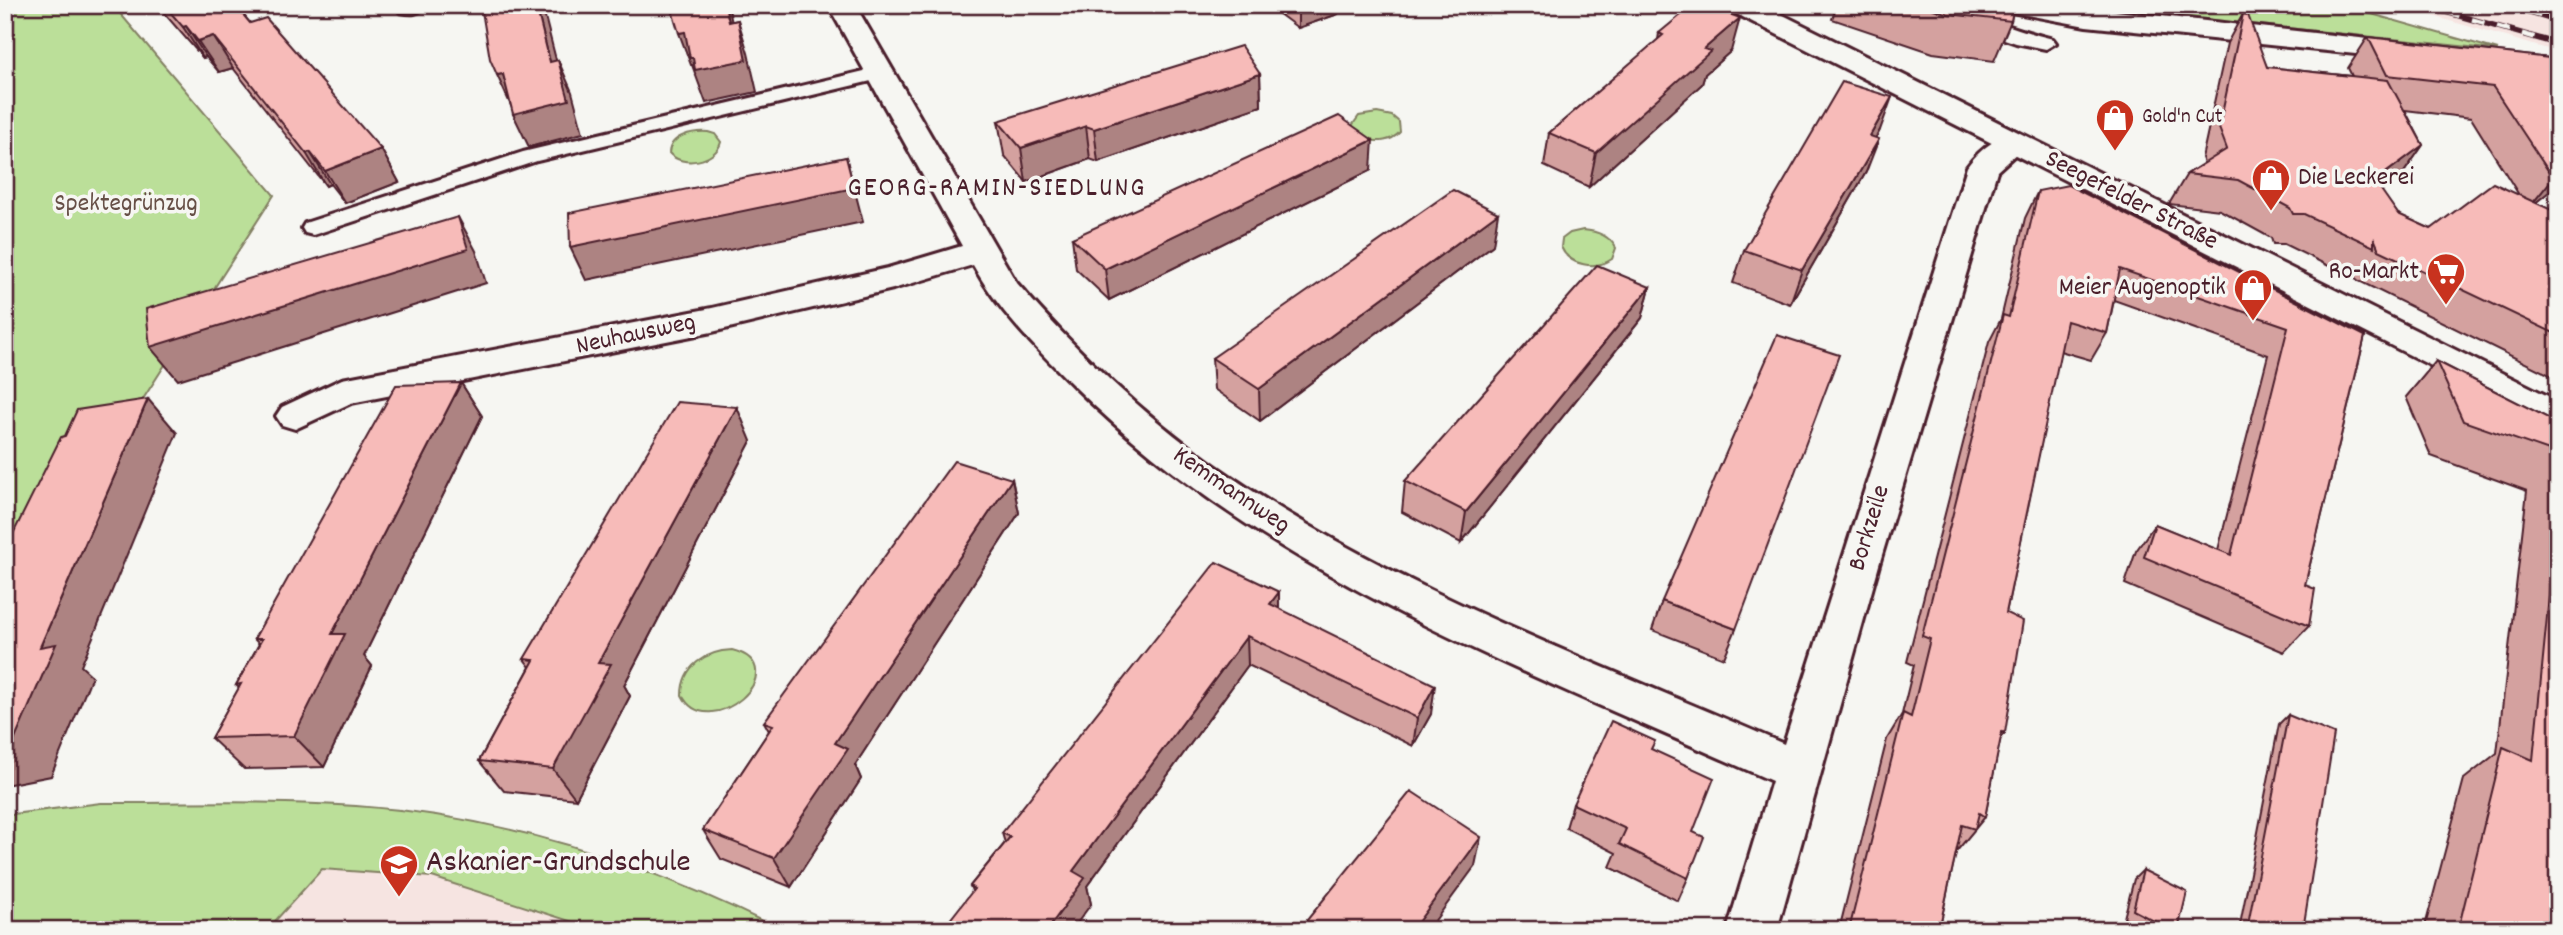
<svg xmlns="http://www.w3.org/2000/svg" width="2563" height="935" font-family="Dekko,sans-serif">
<rect width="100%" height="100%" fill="#f6f6f2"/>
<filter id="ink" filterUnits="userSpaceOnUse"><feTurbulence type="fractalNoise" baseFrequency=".0143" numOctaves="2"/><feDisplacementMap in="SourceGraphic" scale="14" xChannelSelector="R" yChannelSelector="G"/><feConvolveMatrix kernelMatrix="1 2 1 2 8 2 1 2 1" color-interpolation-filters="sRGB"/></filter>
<g filter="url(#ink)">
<!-- built -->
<g fill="#f6e4e1">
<polygon points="2378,5 2558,5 2558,52 2398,6 2396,10"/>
<polygon points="322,869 432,877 598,930 267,930"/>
</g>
<!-- green -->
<g fill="#bbdf99" stroke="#827f62" stroke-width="2">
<polygon points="5,5 113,5 274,195 5,614"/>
<polygon points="2097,5 2340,5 2498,50 2135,12"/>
<path d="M 1377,113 L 1392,116 L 1399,122 L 1400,132 C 1391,142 1379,142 1366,140 L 1351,127 L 1359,116 Z"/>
<path d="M 708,132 L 715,134 L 721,142 C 716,162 682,168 669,153 C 670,135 693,131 708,132 Z"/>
<path d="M 1583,230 C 1597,231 1609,235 1616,248 L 1612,259 C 1596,270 1569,266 1561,247 L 1562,239 L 1570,233 Z"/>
<path d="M 732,650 C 799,667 708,747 682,695 C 682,666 706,651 732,650 Z"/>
<path d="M 101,803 C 185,803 271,800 356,806 C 503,816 649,864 781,930 L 598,930 L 432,877 L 322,869 L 267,930 L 5,930 L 5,815 Z"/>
</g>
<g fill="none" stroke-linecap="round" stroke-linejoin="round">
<!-- service casing -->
<g stroke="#4a1f2b" stroke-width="6">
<g id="service">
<path d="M 1915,5 C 1962,5 2007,28 2053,39 L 2056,43 L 2046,49 L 2016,43 L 1917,9 Z"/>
<polygon points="881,67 888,69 891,73 888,77 537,161 313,235 305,233 302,228 305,223 523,152"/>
</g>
</g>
<!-- minor casing -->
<g stroke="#4a1f2b" stroke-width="6">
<g id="minor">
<path d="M 425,5 C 419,15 411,14 400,12 L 396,6 Z"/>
<path d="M 828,5 L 855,5 L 1016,282 C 1074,349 1142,414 1214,465 C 1388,587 1591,660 1784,744 L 1967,167 C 1980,149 2003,130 2025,136 L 2029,142 L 1997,171 L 1879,565 L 1777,930 L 1727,930 L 1772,781 C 1529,672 1267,578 1074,386 C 1036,348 999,312 973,265 L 893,289 L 712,332 L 351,403 L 295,429 L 282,425 L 276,416 L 282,407 L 342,379 L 712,308 L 888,268 L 962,246 Z"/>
<polygon points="2003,5 2061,5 2414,44 2424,46 2428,52 2424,58 2414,60 2086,26 2006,11"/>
</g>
</g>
<!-- tertiary casing -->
<g stroke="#4a1f2b" stroke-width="6">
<polygon id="tertiary" points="1728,5 1763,5 2558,401 2558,430 1731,11"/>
</g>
<!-- service -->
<use href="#service" fill="#f6f6f2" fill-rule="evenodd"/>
<!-- minor -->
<use href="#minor" fill="#f6f6f2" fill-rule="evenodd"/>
<!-- tertiary -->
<use href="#tertiary" fill="#f6f6f2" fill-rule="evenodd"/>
<!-- rail casing -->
<g stroke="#4a1f2b" stroke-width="6">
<g id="rail">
<polyline points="2422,5 2558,44"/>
<polyline points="2503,5 2558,21"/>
</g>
</g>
<!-- rail -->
<use href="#rail" stroke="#f6f6f2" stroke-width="4.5" stroke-dasharray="13" stroke-linecap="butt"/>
</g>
<!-- wall -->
<g fill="#d4a19f" stroke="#4a1f2b" stroke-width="2" fill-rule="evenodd">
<polygon points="157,5 235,5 250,23 381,149 399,182 345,203 330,184 326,186 233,68 219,72 206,57 203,58"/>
<polygon points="1267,5 1338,5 1338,14 1298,28"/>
<polygon points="1837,5 2014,5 2011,21 1994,61 1933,53 1832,19"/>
<path d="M 2243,14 L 2267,67 L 2352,76 L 2348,68 L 2368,37 L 2558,59 L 2558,187 L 2555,187 L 2535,203 L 2558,213 L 2558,379 L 2357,280 L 2354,273 L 2351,277 L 2284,244 L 2273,244 L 2271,238 L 2220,210 L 2169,204 L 2187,174 L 2204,163 L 2202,158 L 2227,43 ZM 2405,110 L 2471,118 L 2519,195 L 2431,229 L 2398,214 L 2381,191 L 2402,175 L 2423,145 Z"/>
<polygon points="1659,33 1731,51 1705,74 1702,84 1589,187 1544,166 1549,133 1658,40"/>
<polygon points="1260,74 1261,106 1098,162 1090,159 1026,182 1004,155 998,121"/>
<polygon points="1880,130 1876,138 1866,172 1790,304 1733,283 1744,250"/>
<polygon points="1371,170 1109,300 1076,269 1072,238"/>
<polygon points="2038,191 2365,336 2305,585 2309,626 2284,652 2125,584 2136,551 2155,524 2218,550 2268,355 2114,300 2107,333 2091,360 2060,351 2006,613 2005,733 2000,740 1985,817 1956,852 1939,930 1839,930 1887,739 1902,714 1914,665 1907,662 1989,342 2001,319 2025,218"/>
<polygon points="1493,245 1260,421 1214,389 1212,358"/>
<polygon points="1650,287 1642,318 1461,543 1402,512 1405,481"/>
<polygon points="2436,361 2558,423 2558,930 2424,930 2464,779 2497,753 2527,491 2431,456 2406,397"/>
<polygon points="461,383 482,416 364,656 372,666 324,767 244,769 211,738 239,688 236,685 259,644 254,639"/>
<polygon points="751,441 624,685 630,696 576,799 504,791 479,761 530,667 524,659"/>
<polygon points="1012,479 1019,513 855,765 861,779 791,887 721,859 703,830 769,731 764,722"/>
<polygon points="1662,601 1736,629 1724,658 1652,630"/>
<polygon points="1279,609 1431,714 1413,746 1248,665 1087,886 1091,904 972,891 970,886 1005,843 1002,833"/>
<polygon points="2288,715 2303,930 2239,930 2279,724"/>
<polygon points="1651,749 1693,832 1688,878 1678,901 1610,867 1616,853 1566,828 1573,804"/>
<polygon points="2143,870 2178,930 2146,930 2124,918 2134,879"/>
</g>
<!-- shaded-wall -->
<g fill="#ad8382" stroke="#4a1f2b" stroke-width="2">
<polygon points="142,5 155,5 144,9"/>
<polygon points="536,5 542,5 565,95 550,62"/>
<polygon points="725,5 728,5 739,54 729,22"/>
<polygon points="1304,5 1338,5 1338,14 1298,28 1298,8"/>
<polygon points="1740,18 1731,51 1705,74 1702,84 1589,187 1596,153 1704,49"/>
<polygon points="738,20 748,53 757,92 706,103 692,65 691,65 679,33"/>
<polygon points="186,26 206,57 203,58 183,27"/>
<polygon points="213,36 233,68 219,72 198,41"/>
<polygon points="558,60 572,92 583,133 529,147 513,114"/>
<polygon points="503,74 512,108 497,75"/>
<polygon points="1260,74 1261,106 1098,162 1094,129"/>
<polygon points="1892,97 1880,130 1858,169 1870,136"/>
<polygon points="1086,126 1090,159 1026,182 1021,148"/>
<polygon points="1879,139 1866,172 1790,304 1802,270"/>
<polygon points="1373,140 1371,170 1109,300 1105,269"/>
<polygon points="2423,145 2402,175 2354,211 2375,181"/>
<polygon points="381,149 399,182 345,203 325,171"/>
<polygon points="310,152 330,184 326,186 306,153"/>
<polygon points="846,157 863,222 586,280 570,247"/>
<polygon points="2558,174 2558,183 2555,187 2528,209 2553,178"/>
<polygon points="1498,213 1493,245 1260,421 1259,389"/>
<polygon points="458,217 476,251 486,283 178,380 150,347"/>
<polygon points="1650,287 1642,318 1461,543 1466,512"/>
<polygon points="461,383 482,416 364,656 372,666 324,767 294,736 332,634"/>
<polygon points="148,399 177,433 81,666 92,676 51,776 5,785 5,747 40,647"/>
<polygon points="737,407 751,441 624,685 630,696 576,799 553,769 598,663"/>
<polygon points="1012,479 1019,513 855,765 861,779 791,887 774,858 835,743"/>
<polygon points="1279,592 1279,622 1270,604"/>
<polygon points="1247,636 1248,665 1087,886 1091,904 1072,930 1047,930 1073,871"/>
<polygon points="1435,685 1431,714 1413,746 1417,718"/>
<polygon points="1481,837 1475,866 1428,930 1412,930"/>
</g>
<!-- building -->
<g fill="#f7bbb9" stroke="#4a1f2b" stroke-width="2">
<polygon points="164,5 235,5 250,23 266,18 381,149 325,171 310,152 306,153 213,36 198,41 186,26 183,27"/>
<polygon points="481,5 536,5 550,62 558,60 569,100 513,114 503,74 497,75 490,59"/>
<polygon points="671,5 725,5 729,22 738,20 746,60 695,70 693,58 690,58 685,32 679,33 674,17"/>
<polygon points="1693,5 1705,5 1740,18 1704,49 1711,51 1596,153 1549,133 1663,35 1659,33"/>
<polygon points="1922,5 2014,5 2011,21 1948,14"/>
<polygon points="2243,14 2248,15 2267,67 2388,80 2423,145 2375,181 2398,214 2431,229 2493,183 2558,213 2558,335 2379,250 2374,238 2374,247 2304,214 2293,214 2290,208 2238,180 2187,174 2227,149 2219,128"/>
<polygon points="2368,37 2558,59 2558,174 2553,178 2493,87 2387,75"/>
<polygon points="1241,46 1260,74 1094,129 1086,126 1021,148 998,121"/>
<polygon points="1842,82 1892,97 1870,136 1879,139 1802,270 1744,250"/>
<polygon points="1339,116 1373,140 1105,269 1072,238"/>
<polygon points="846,157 854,188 570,247 569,213"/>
<polygon points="2068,185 2365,336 2305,585 2315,589 2309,626 2144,557 2155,524 2231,555 2288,327 2120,269 2107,333 2067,321 2006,613 2023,621 2005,733 2002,732 1985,817 1979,813 1975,829 1962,825 1939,930 1849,930 1903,713 1911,717 1930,639 1922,636 2003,315 2009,317 2038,191"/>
<polygon points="1453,190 1498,213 1259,389 1212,358"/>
<polygon points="458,217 468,249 150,347 146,309"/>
<polygon points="1597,265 1650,287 1466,512 1405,481"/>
<polygon points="1777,335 1839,355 1736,629 1662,601"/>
<polygon points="2436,361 2558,423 2558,454 2463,421"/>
<polygon points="461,383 332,634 345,634 294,736 211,738 241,684 236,685 262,639 254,639 396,385"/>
<polygon points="148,399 40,647 56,644 12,746 5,747 5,550 61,437 65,436 77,410"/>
<polygon points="677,402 737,407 598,663 611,664 553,769 479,761 534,660 524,659"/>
<polygon points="954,461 1012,479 835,743 848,749 774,858 703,830 773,725 764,722"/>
<polygon points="2558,504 2558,930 2458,930 2503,747 2533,760"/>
<polygon points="1216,562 1279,592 1270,604 1435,685 1417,718 1247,636 1073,871 1085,878 1047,930 942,930 974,889 970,886 1010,837 1002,833"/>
<polygon points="2288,715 2334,734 2303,930 2247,930"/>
<polygon points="1611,721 1655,741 1651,749 1714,778 1693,832 1704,837 1688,878 1619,844 1626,829 1573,804"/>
<polygon points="1411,791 1481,837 1412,930 1299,930"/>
<polygon points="2143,870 2187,892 2178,930 2171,930 2133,910"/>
</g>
</g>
<!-- icons -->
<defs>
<g id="shop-pin" transform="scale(2.0125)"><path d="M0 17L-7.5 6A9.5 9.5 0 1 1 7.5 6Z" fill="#c8321e" stroke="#f6f6f2"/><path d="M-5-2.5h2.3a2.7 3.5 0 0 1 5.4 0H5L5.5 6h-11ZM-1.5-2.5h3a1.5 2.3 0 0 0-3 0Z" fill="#fff"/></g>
<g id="supermarket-pin" transform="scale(2.0125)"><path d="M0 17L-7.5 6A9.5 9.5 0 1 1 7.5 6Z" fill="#c8321e" stroke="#f6f6f2"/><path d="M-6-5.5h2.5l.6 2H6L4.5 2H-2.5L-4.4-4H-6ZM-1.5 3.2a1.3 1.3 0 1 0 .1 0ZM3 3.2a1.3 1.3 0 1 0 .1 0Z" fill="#fff"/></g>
<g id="school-pin" transform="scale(2.0125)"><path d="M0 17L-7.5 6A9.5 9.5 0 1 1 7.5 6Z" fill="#c8321e" stroke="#f6f6f2"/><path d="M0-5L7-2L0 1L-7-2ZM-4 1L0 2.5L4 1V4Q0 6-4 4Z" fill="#fff"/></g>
</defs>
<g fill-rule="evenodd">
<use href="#shop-pin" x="2115" y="118"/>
<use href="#shop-pin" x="2271" y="178"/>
<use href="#supermarket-pin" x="2446" y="272"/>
<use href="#shop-pin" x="2253" y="288"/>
<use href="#school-pin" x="399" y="864"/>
</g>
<g text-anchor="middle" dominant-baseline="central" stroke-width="7" stroke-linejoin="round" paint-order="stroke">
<!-- far-poi labels -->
<g font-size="21" fill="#4a1f2b" stroke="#f6f6f2" text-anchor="start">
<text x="2142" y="118">Gold'n Cut</text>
</g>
<!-- poi labels -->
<g font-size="26" fill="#4a1f2b" stroke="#f6f6f2" text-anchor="end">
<text x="2298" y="178" text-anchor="start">Die Leckerei</text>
<text x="2419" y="272">Ro-Markt</text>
<text x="2226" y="288">Meier Augenoptik</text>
</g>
<!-- street labels -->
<g font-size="26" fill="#4a1f2b" stroke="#f6f6f2">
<text transform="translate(2131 201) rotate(27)">Seegefelder Straße</text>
<text transform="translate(636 335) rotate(-12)">Neuhausweg</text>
<text transform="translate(1231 491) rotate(34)">Kemmannweg</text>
<text transform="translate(1870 528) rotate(-73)">Borkzeile</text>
</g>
<!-- park labels -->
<g font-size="26" fill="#664f46" stroke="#f6f6f2">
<text x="126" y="204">Spektegrünzug</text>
</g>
<!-- neighbourhood labels -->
<g font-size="28" letter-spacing="2" fill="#4a1f2b" stroke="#f6f6f2">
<text x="997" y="190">GEORG-RAMIN-SIEDLUNG</text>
</g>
<!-- near-poi labels -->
<g font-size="32" fill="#4a1f2b" stroke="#f6f6f2" text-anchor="start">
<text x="426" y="864">Askanier-Grundschule</text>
</g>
</g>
<!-- margin -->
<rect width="2563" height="935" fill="none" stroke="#f6f6f2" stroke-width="28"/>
<rect x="14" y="14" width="2535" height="907" fill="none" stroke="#4a1f2b" stroke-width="2.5" filter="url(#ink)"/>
</svg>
